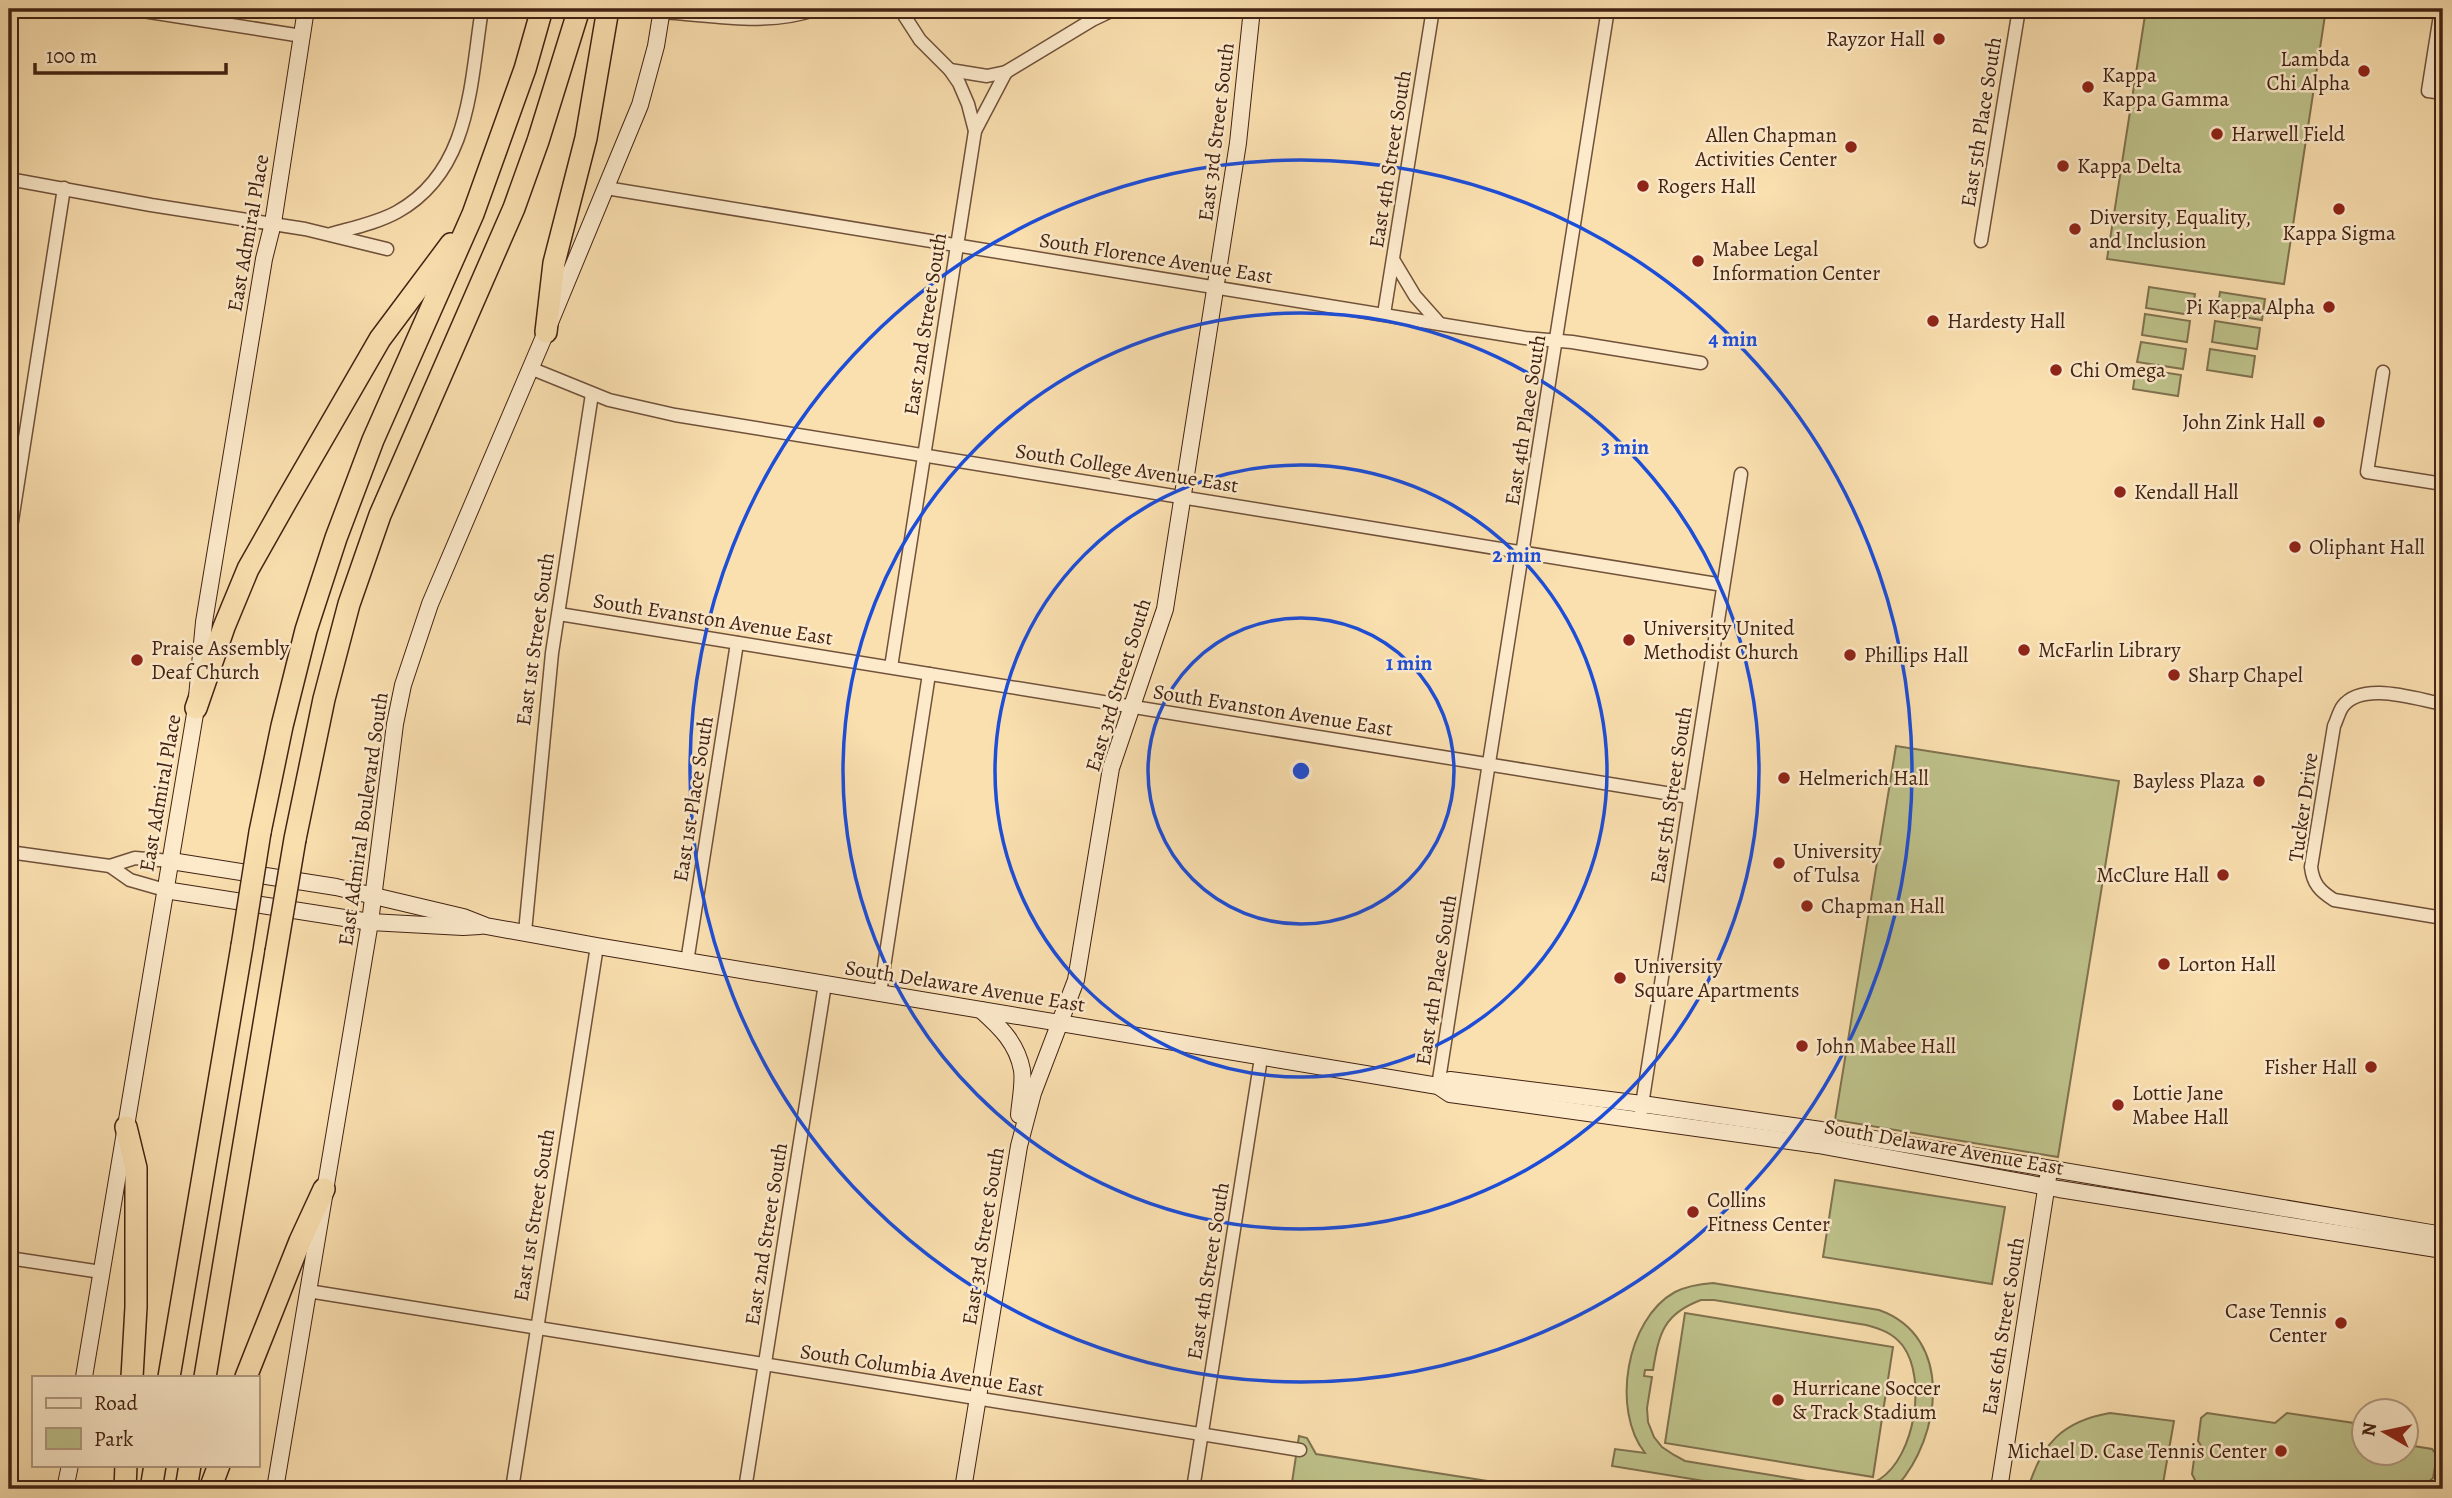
<svg xmlns="http://www.w3.org/2000/svg" width="2452" height="1498" font-family="Alegreya,serif">
<rect width="100%" height="100%" fill="#fadfaf"/>
<filter id="stains"><feTurbulence type="fractalNoise" baseFrequency=".00286" numOctaves="4"/><feColorMatrix values="0 0 0 0 .2 0 0 0 0 .09 0 0 0 0 .02 0 0 0 .5 -.17"/></filter>
<radialGradient id="worn" r=".72"><stop offset=".6" stop-color="#630" stop-opacity="0"/><stop offset="1" stop-color="#630" stop-opacity=".3"/></radialGradient>
<!-- green -->
<g fill="#bec28b" stroke="#80724f" stroke-width="2" fill-rule="evenodd">
<polygon points="2146,9 2326,9 2284,284 2107,259"/>
<polygon points="2149,287 2195,294 2191,315 2146,308"/>
<polygon points="2220,292 2265,299 2262,320 2217,313"/>
<polygon points="2145,314 2190,321 2187,342 2142,335"/>
<polygon points="2215,321 2260,328 2257,349 2212,342"/>
<polygon points="2141,342 2186,349 2183,369 2137,362"/>
<polygon points="2210,349 2255,356 2252,377 2207,370"/>
<polygon points="2136,368 2181,375 2178,396 2133,389"/>
<polygon points="1896,746 2119,781 2058,1157 1835,1120"/>
<polygon points="1835,1180 2005,1207 1992,1284 1823,1257"/>
<path d="M 1713,1283 L 1879,1310 C 1955,1337 1941,1437 1897,1486 L 1893,1489 L 1753,1489 L 1612,1466 L 1615,1449 L 1645,1453 C 1611,1410 1626,1319 1675,1292 C 1687,1286 1700,1284 1713,1283 ZM 1701,1300 L 1714,1300 L 1866,1325 C 1881,1329 1893,1333 1903,1346 C 1927,1379 1915,1456 1880,1479 C 1867,1487 1853,1488 1838,1486 L 1685,1461 L 1674,1455 L 1662,1447 L 1654,1437 L 1648,1422 L 1647,1408 L 1652,1377 L 1644,1376 L 1645,1370 L 1653,1370 C 1659,1334 1663,1314 1701,1300 Z"/>
<polygon points="1685,1313 1893,1347 1873,1477 1665,1443"/>
<path d="M 2110,1413 L 2174,1421 L 2162,1489 L 2028,1489 C 2041,1444 2063,1421 2110,1413 Z"/>
<polygon points="2207,1413 2275,1423 2287,1413 2354,1423 2364,1438 2364,1452 2406,1452 2407,1445 2432,1449 2437,1455 2433,1478 2427,1483 2431,1489 2194,1489 2195,1480 2192,1474 2195,1452 2202,1447 2198,1441 2201,1418"/>
<polygon points="1299,1436 1307,1438 1316,1454 1538,1489 1291,1489"/>
</g>
<g fill="none" stroke-linecap="round" stroke-linejoin="round">
<!-- street casing -->
<g stroke="#70513a" stroke-width="15">
<g id="street">
<polyline points="130,9 302,36"/>
<polyline points="2441,9 2428,91 2443,93"/>
<path d="M 661,12 C 713,15 766,27 817,9"/>
<polyline points="950,70 987,76 1006,72 1092,20 1115,9"/>
<polyline points="975,131 1006,72"/>
<polyline points="9,179 151,205 305,229 387,249"/>
<polyline points="606,188 1525,338 1572,342 1701,363"/>
<path d="M 331,234 C 352,228 377,223 397,212 C 471,171 470,84 482,9"/>
<polyline points="1981,241 2019,9"/>
<polyline points="1394,261 1415,296 1439,323"/>
<polyline points="1384,314 1433,9"/>
<polyline points="530,368 609,400 675,415 1723,585"/>
<polyline points="2383,372 2367,472 2443,484"/>
<polyline points="9,540 64,188"/>
<polyline points="559,614 1690,797"/>
<polyline points="891,667 975,131 968,104 959,83 950,70 920,40 900,9"/>
<path d="M 2443,704 C 2415,699 2363,681 2343,706 C 2339,711 2337,720 2334,726 L 2311,867 C 2313,884 2320,891 2334,900 L 2443,918"/>
<polyline points="9,852 110,866 135,858 171,861"/>
<polyline points="110,866 130,880 165,890"/>
<polyline points="525,932 552,653 592,394"/>
<polyline points="687,962 737,643"/>
<polyline points="880,993 929,674"/>
<polyline points="1438,1086 1608,9"/>
<polyline points="1641,1111 1741,474"/>
<polyline points="9,1258 101,1272"/>
<polyline points="308,1291 1300,1450"/>
<polyline points="512,1489 597,946"/>
<polyline points="745,1489 825,984"/>
<polyline points="1193,1489 1261,1058"/>
</g>
</g>
<!-- secondary casing -->
<g stroke="#422213" stroke-width="18">
<g id="secondary">
<polyline points="171,861 336,887 463,917 486,926 597,946 1438,1086 1450,1094 1818,1145 2059,1189 2443,1250"/>
<polyline points="165,890 370,922 463,927 480,926"/>
<path d="M 981,1010 C 1000,1027 1017,1043 1022,1070 C 1024,1084 1020,1101 1019,1115"/>
<polyline points="1438,1086 1450,1080 1642,1104 1821,1130 2443,1235"/>
<polyline points="84,1377 196,708 204,622 264,259 273,223 306,9"/>
<polyline points="65,1489 70,1465"/>
<polyline points="275,1489 370,922 395,724 403,685 430,604 546,332 640,105 656,46 662,9"/>
<polyline points="963,1489 1019,1146 1033,1093 1076,980 1111,768 1165,609 1238,143 1252,9"/>
<polyline points="1999,1489 2048,1177"/>
</g>
</g>
<!-- highway casing -->
<g stroke="#422213" stroke-width="24">
<g id="highway">
<polyline points="546,332 554,263 586,138 608,9"/>
<polyline points="196,708 224,627 248,569 283,507 380,339 451,244"/>
<polyline points="260,832 282,726 306,630 336,538 373,440 473,214 525,69 542,9"/>
<polyline points="295,839 324,699 349,604 380,515 514,208 538,141 579,9"/>
<polyline points="126,1127 136,1168 136,1307 132,1377"/>
<polyline points="169,1377 242,946"/>
<polyline points="205,1377 276,952"/>
<polyline points="246,1377 300,1241 324,1189"/>
<polyline points="125,1489 126,1465"/>
<polyline points="151,1489 155,1465"/>
<polyline points="186,1489 190,1465"/>
<polyline points="210,1489 219,1465"/>
</g>
</g>
<!-- street -->
<use href="#street" stroke="#fceacb" stroke-width="12"/>
<!-- secondary -->
<use href="#secondary" stroke="#fceacb" stroke-width="16"/>
<!-- highway -->
<use href="#highway" stroke="#fadfaf" stroke-width="21"/>
<!-- highway-bridge casing -->
<g stroke="#422213" stroke-width="24" stroke-linecap="butt">
<g id="highway-bridge">
<polyline points="242,946 260,832"/>
<polyline points="276,952 295,839"/>
</g>
</g>
<!-- highway-bridge -->
<use href="#highway-bridge" stroke="#fadfaf" stroke-width="21"/>
</g>
<!-- distance rings -->
<g fill="none" stroke="#1d4ed8" stroke-width="3.5">
<circle cx="1301" cy="771" r="153"/>
<circle cx="1301" cy="771" r="306"/>
<circle cx="1301" cy="771" r="458"/>
<circle cx="1301" cy="771" r="611"/>
</g>
<!-- markers -->
<g fill="#8f2418" stroke="#fceacb" stroke-width="2.5">
<circle cx="1939" cy="39" r="7"/>
<circle cx="2364" cy="71" r="7"/>
<circle cx="2088" cy="87" r="7"/>
<circle cx="2217" cy="134" r="7"/>
<circle cx="1851" cy="147" r="7"/>
<circle cx="2063" cy="166" r="7"/>
<circle cx="1643" cy="186" r="7"/>
<circle cx="2339" cy="209" r="7"/>
<circle cx="2075" cy="229" r="7"/>
<circle cx="1698" cy="261" r="7"/>
<circle cx="2329" cy="307" r="7"/>
<circle cx="1933" cy="321" r="7"/>
<circle cx="2056" cy="370" r="7"/>
<circle cx="2319" cy="422" r="7"/>
<circle cx="2120" cy="492" r="7"/>
<circle cx="2295" cy="547" r="7"/>
<circle cx="1629" cy="640" r="7"/>
<circle cx="2024" cy="650" r="7"/>
<circle cx="1850" cy="655" r="7"/>
<circle cx="137" cy="660" r="7"/>
<circle cx="2174" cy="675" r="7"/>
<circle cx="1784" cy="778" r="7"/>
<circle cx="2259" cy="781" r="7"/>
<circle cx="1779" cy="863" r="7"/>
<circle cx="2223" cy="875" r="7"/>
<circle cx="1807" cy="906" r="7"/>
<circle cx="2164" cy="964" r="7"/>
<circle cx="1620" cy="978" r="7"/>
<circle cx="1802" cy="1046" r="7"/>
<circle cx="2371" cy="1067" r="7"/>
<circle cx="2118" cy="1105" r="7"/>
<circle cx="1693" cy="1212" r="7"/>
<circle cx="2341" cy="1323" r="7"/>
<circle cx="1778" cy="1400" r="7"/>
<circle cx="2281" cy="1451" r="7"/>
</g>
<g text-anchor="middle" dominant-baseline="central" stroke-width="5" stroke-linejoin="round" paint-order="stroke">
<!-- poi labels -->
<g font-size="21" fill="#422213" stroke="#fceacb" text-anchor="start">
<text x="1925" y="39" text-anchor="end">Rayzor Hall</text>
<text x="2350" y="59" text-anchor="end">Lambda<tspan x="2350" dy="24">Chi Alpha</tspan></text>
<text x="2102" y="75">Kappa<tspan x="2102" dy="24">Kappa Gamma</tspan></text>
<text x="2231" y="134">Harwell Field</text>
<text x="1837" y="135" text-anchor="end">Allen Chapman<tspan x="1837" dy="24">Activities Center</tspan></text>
<text x="2077" y="166">Kappa Delta</text>
<text x="1657" y="186">Rogers Hall</text>
<text x="2089" y="217">Diversity, Equality,<tspan x="2089" dy="24">and Inclusion</tspan></text>
<text x="2339" y="233" text-anchor="middle">Kappa Sigma</text>
<text x="1712" y="249">Mabee Legal<tspan x="1712" dy="24">Information Center</tspan></text>
<text x="2315" y="307" text-anchor="end">Pi Kappa Alpha</text>
<text x="1947" y="321">Hardesty Hall</text>
<text x="2070" y="370">Chi Omega</text>
<text x="2305" y="422" text-anchor="end">John Zink Hall</text>
<text x="2134" y="492">Kendall Hall</text>
<text x="2309" y="547">Oliphant Hall</text>
<text x="1643" y="628">University United<tspan x="1643" dy="24">Methodist Church</tspan></text>
<text x="151" y="648">Praise Assembly<tspan x="151" dy="24">Deaf Church</tspan></text>
<text x="2038" y="650">McFarlin Library</text>
<text x="1864" y="655">Phillips Hall</text>
<text x="2188" y="675">Sharp Chapel</text>
<text x="1798" y="778">Helmerich Hall</text>
<text x="2245" y="781" text-anchor="end">Bayless Plaza</text>
<text x="1793" y="851">University<tspan x="1793" dy="24">of Tulsa</tspan></text>
<text x="2209" y="875" text-anchor="end">McClure Hall</text>
<text x="1821" y="906">Chapman Hall</text>
<text x="2178" y="964">Lorton Hall</text>
<text x="1634" y="966">University<tspan x="1634" dy="24">Square Apartments</tspan></text>
<text x="1816" y="1046">John Mabee Hall</text>
<text x="2357" y="1067" text-anchor="end">Fisher Hall</text>
<text x="2132" y="1093">Lottie Jane<tspan x="2132" dy="24">Mabee Hall</tspan></text>
<text x="1707" y="1200">Collins<tspan x="1707" dy="24">Fitness Center</tspan></text>
<text x="2327" y="1311" text-anchor="end">Case Tennis<tspan x="2327" dy="24">Center</tspan></text>
<text x="1792" y="1388">Hurricane Soccer<tspan x="1792" dy="24">&amp; Track Stadium</tspan></text>
<text x="2267" y="1451" text-anchor="end">Michael D. Case Tennis Center</text>
</g>
<!-- street labels -->
<g font-size="21" fill="#422213" stroke="#fceacb">
<text transform="translate(1981 122) rotate(-81)">East 5th Place South</text>
<text transform="translate(1216 132) rotate(-83)">East 3rd Street South</text>
<text transform="translate(1390 159) rotate(-81)">East 4th Street South</text>
<text transform="translate(248 233) rotate(-80)">East Admiral Place</text>
<text transform="translate(1156 258) rotate(9)">South Florence Avenue East</text>
<text transform="translate(925 324) rotate(-81)">East 2nd Street South</text>
<text transform="translate(1525 420) rotate(-81)">East 4th Place South</text>
<text transform="translate(1127 468) rotate(9)">South College Avenue East</text>
<text transform="translate(713 619) rotate(9)">South Evanston Avenue East</text>
<text transform="translate(535 639) rotate(-82)">East 1st Street South</text>
<text transform="translate(1118 685) rotate(-73)">East 3rd Street South</text>
<text transform="translate(1273 710) rotate(9)">South Evanston Avenue East</text>
<text transform="translate(160 793) rotate(-80)">East Admiral Place</text>
<text transform="translate(1671 795) rotate(-81)">East 5th Street South</text>
<text transform="translate(693 799) rotate(-81)">East 1st Place South</text>
<text transform="translate(2303 807) rotate(-82)">Tucker Drive</text>
<text transform="translate(363 819) rotate(-82)">East Admiral Boulevard South</text>
<text transform="translate(1436 980) rotate(-81)">East 4th Place South</text>
<text transform="translate(965 986) rotate(9)">South Delaware Avenue East</text>
<text transform="translate(1944 1147) rotate(10)">South Delaware Avenue East</text>
<text transform="translate(534 1215) rotate(-81)">East 1st Street South</text>
<text transform="translate(766 1234) rotate(-81)">East 2nd Street South</text>
<text transform="translate(983 1236) rotate(-81)">East 3rd Street South</text>
<text transform="translate(1208 1271) rotate(-81)">East 4th Street South</text>
<text transform="translate(2003 1326) rotate(-81)">East 6th Street South</text>
<text transform="translate(922 1370) rotate(9)">South Columbia Avenue East</text>
</g>
</g>
<circle cx="1301" cy="771" r="10" fill="#1d4ed8" stroke="#fceacb" stroke-width="3.5"/>
<g font-size="21" text-anchor="middle" font-weight="bold" fill="#1d4ed8" stroke="#fceacb" stroke-width="5" stroke-linejoin="round" paint-order="stroke">
<text x="1733" y="346">4 min</text>
<text x="1625" y="454">3 min</text>
<text x="1517" y="562">2 min</text>
<text x="1409" y="670">1 min</text>
</g>
<!-- margin -->
<rect width="2452" height="1498" fill="none" stroke="#fadfaf" stroke-width="35"/>
<rect x="10" y="10" width="2431" height="1477" fill="none" stroke="#422213" stroke-width="3.5"/>
<rect x="18" y="18" width="2417" height="1463" fill="none" stroke="#422213" stroke-width="2"/>
<!-- legend -->
<rect x="32" y="1376" width="228" height="91" fill="#fceacb" stroke="#b29a81" stroke-width="2"/>
<rect x="46" y="1398" width="35" height="10" fill="#fceacb" stroke="#b29a81" stroke-width="2"/>
<text x="94" y="1410" font-size="21" fill="#422213">Road</text>
<rect x="46" y="1428" width="35" height="21" fill="#bec28b" stroke="#b29a81" stroke-width="2"/>
<text x="94" y="1446" font-size="21" fill="#422213">Park</text>
<!-- north arrow -->
<g transform="translate(2385 1432) rotate(279)"><circle r="33" fill="#fceacb" stroke="#b29a81" stroke-width="2"/>
<path d="M0-5L12 26L0 18L-12 26Z" fill="#8f2418"/>
<text y="-10" font-size="19" font-weight="bold" text-anchor="middle" fill="#422213">N</text>
</g>
<!-- scale -->
<path d="M35 63v10h191v-10" fill="none" stroke="#422213" stroke-width="3.5"/>
<text x="46" y="63" font-size="21" fill="#422213" stroke="#fceacb" stroke-width="5" paint-order="stroke">100 m</text>
<rect width="100%" height="100%" filter="url(#stains)"/>
<rect width="100%" height="100%" fill="url(#worn)"/>
</svg>
